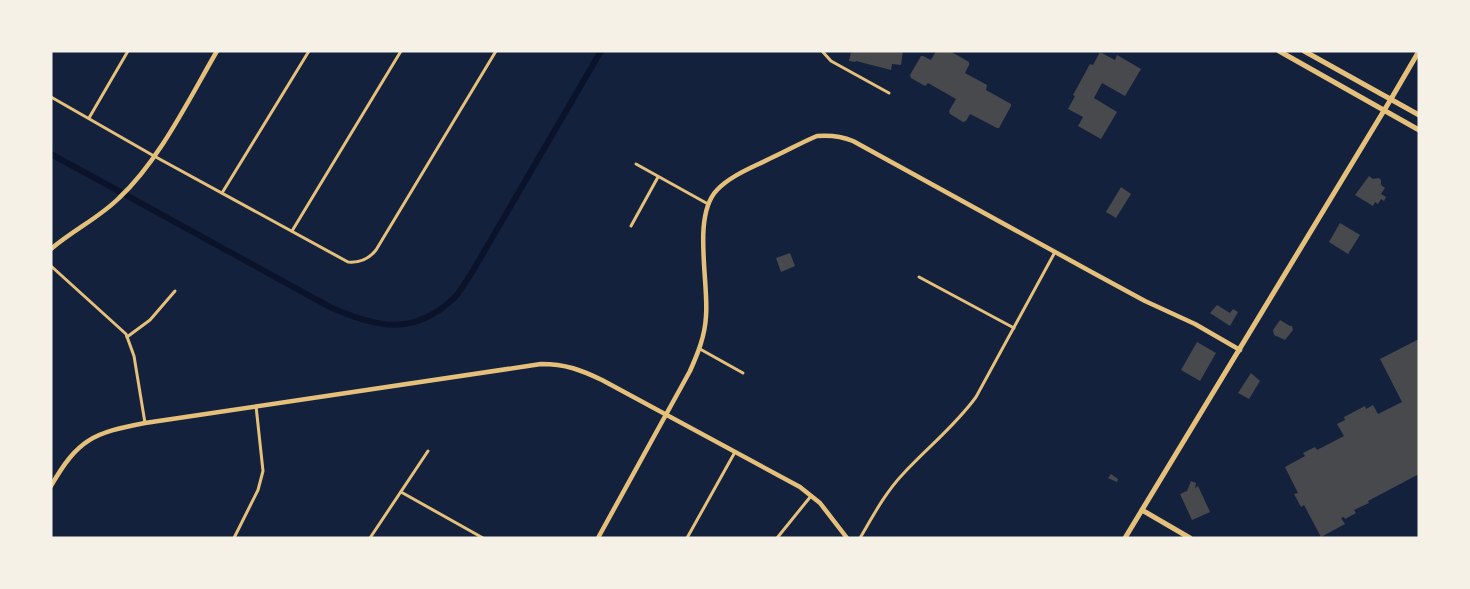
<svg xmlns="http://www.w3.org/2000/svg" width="1470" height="589" font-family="'Asap Condensed',sans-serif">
<rect width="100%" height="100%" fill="#14213d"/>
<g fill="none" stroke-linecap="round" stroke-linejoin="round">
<!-- canal -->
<path stroke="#0b132b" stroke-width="6" d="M 51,154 L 330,307 C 375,327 412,337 453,299 C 460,293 465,282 471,274 L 601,51"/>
</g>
<!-- building -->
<g fill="#48494c">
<polygon points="853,51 903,51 901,65 892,64 891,70 856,61 855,62 849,61 851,52 853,53"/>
<polygon points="936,51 950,51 969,62 969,65 965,73 987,85 986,90 1011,104 1011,106 999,128 997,128 970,114 966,121 963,122 950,114 949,111 956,99 928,83 925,86 911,78 910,75 921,56 923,56 931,60"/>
<polygon points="1100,52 1115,60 1117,55 1141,69 1125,96 1102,83 1094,98 1117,112 1101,139 1078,126 1083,117 1068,109 1075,96 1073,95 1090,64 1093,65"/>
<polygon points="1369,176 1373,179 1379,178 1381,180 1381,185 1385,188 1381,194 1386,197 1384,201 1381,199 1378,204 1375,202 1373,206 1355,195"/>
<polygon points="1121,187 1131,194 1116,218 1106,212"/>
<polygon points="1340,223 1360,235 1348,254 1329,242"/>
<polygon points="790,253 795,266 781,272 776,258"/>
<polygon points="1217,305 1230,313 1233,309 1238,312 1230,326 1210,313"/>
<polygon points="1280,320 1290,326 1292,326 1293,330 1285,340 1274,335 1273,330"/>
<polygon points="1419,339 1419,474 1368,501 1369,503 1354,510 1356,513 1345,519 1344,517 1341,518 1345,524 1321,537 1304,505 1301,507 1294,494 1298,493 1285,467 1305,456 1303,453 1315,447 1317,450 1344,436 1337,424 1345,420 1344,417 1365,406 1366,409 1373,405 1378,414 1402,402 1380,359"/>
<polygon points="1197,342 1216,353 1200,381 1181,370"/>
<polygon points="1251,373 1260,381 1249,399 1238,393"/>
<polygon points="1111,474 1118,479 1117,482 1108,478"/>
<polygon points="1191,481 1196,483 1195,488 1198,486 1210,512 1192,520 1180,494 1187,491"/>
</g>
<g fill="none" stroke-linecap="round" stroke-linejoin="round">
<!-- minor -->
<g stroke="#e5c07b" stroke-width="3">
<polyline points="822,51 831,61 889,93"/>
<path d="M 51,97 L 154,156 L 348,262 C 360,263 369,259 376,250 L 496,51"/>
<polyline points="89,118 128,51"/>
<polyline points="636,164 708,204"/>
<polyline points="222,193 309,51"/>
<polyline points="631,226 658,177"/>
<polyline points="292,231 401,51"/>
<polyline points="51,266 126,334 134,356 145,423"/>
<polyline points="919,277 1014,328"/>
<polyline points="127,337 150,320 175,291"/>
<polyline points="700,349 743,373"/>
<polyline points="401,492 483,538"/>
<polyline points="234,538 258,490 263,471 256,406"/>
<polyline points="370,538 428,451"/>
<polyline points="687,538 735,452"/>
<polyline points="777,538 811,496"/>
<path d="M 860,538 C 873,516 885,493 903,474 C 927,448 955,426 976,397 L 1055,252"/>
</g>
<!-- tertiary -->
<g stroke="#e5c07b" stroke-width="4.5">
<path d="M 51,249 C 73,230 99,218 119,198 C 159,161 189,99 217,51"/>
<path d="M 51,486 C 78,439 93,433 145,423 L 541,364 C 566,364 581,370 602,380 L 800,487 L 820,503 L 847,538"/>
<path d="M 598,538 L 690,371 C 698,353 705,336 706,316 C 709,282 692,216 717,190 C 730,176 751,168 769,159 C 785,152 800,143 817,136 C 830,135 841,136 853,141 L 1097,275 L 1145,301 L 1195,324 L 1240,350"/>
</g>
<!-- secondary -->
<g stroke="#e5c07b" stroke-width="5">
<polyline points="1391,99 1419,51"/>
<polyline points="1142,510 1190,538"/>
</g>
<!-- primary -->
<g stroke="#e5c07b" stroke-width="5">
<polyline points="1279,51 1419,130"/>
<polyline points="1304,51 1419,115"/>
<polyline points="1125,538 1391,99"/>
</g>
</g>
<!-- border -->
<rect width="1470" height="589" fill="none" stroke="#f6f1e7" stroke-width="105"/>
</svg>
